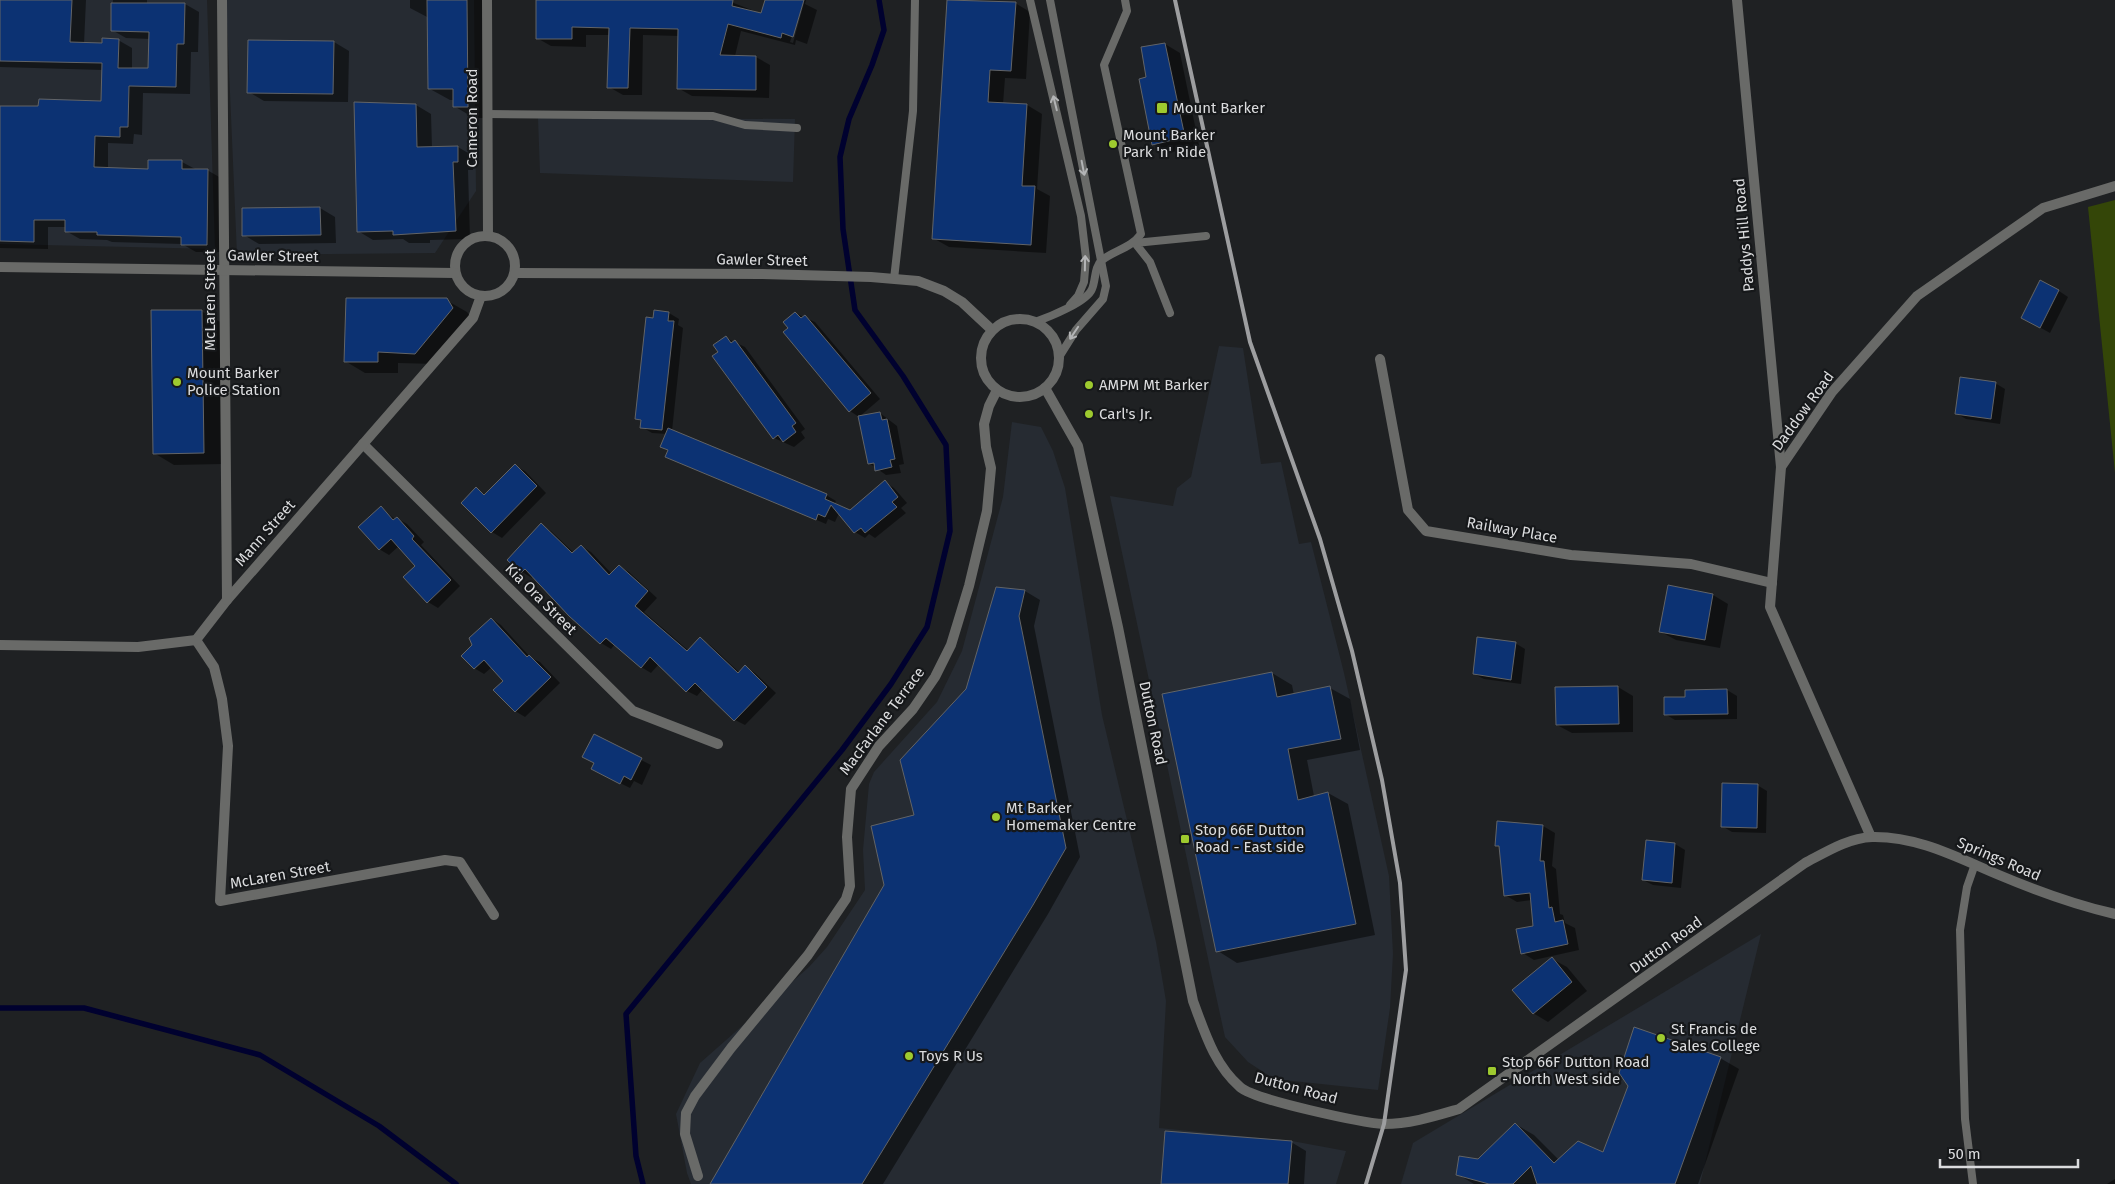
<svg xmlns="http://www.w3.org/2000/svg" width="2115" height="1184" font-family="'Fira Sans',sans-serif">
<rect width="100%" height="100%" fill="#1f2123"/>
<!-- built -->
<g fill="#262b32">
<polygon points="0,0 207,0 215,249 0,244"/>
<polygon points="226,0 474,0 476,191 435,253 237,255"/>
<polygon points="538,118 795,119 793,182 540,173"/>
<polygon points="1219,346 1243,348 1261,464 1281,462 1299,544 1311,542 1344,673 1389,876 1393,954 1390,1008 1378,1090 1274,1079 1248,1062 1225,1037 1213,982 1110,496 1173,506 1177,488 1191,477"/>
<polygon points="1012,422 1041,427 1053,451 1065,488 1102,715 1156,942 1166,1001 1159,1128 1292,1141 1346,1151 1336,1184 691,1184 687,1173 676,1114 700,1063 809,967 827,947 865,890 863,850 869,784 874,772 937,702 962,651 1003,497"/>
<polygon points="1761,934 1700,1184 1401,1184 1413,1143"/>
</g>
<!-- green -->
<polygon fill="#344608" points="2115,200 2115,473 2088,207"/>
<!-- shadow -->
<g fill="#0007" fill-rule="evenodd">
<polygon points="0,0 86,0 84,44 103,44 118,40 132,48 132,69 149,69 150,39 126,38 112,30 113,0 147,0 147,3 185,4 199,12 198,52 191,52 190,94 143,93 142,135 134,134 133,144 108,143 108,169 149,170 182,162 197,170 207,170 221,178 221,252 196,252 182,244 112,242 107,240 80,239 66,231 66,227 48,227 48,249 0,248 0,107 40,108 103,102 103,70 0,67"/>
<polygon points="410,0 486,0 488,118 474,118 454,106 454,100 450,100 430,89 429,18 410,8"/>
<path d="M 537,0 L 726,0 L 762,14 L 773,0 L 806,0 L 805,4 L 817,10 L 807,44 L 796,40 L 795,45 L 741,31 L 735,56 L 756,57 L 770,65 L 769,98 L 692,96 L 678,88 L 679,36 L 643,35 L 642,95 L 623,95 L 609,87 L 610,35 L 586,35 L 586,47 L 551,46 L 537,38 ZM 802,3 L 804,3 L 793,43 L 790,42 Z"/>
<polygon points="948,0 1015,3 1030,12 1026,79 1005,78 1003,104 1027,105 1042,114 1037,189 1050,196 1046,253 949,247 933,238"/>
<polygon points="334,42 349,51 348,102 264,101 249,92"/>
<polygon points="1165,44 1180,53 1199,145 1169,153 1153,144 1148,78"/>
<polygon points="416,105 431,114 432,148 458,147 473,156 473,170 468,170 470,239 430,240 430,243 409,243 403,239 373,240 358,231"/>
<polygon points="320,208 335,217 336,243 259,244 244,235"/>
<polygon points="2059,291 2068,297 2050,333 2032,323"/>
<polygon points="446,300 467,312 473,320 435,364 398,363 398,373 365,373 345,361"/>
<polygon points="201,311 222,323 223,464 174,465 154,453"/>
<polygon points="669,313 679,319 678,325 683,328 672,431 826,495 836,501 834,504 850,511 885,482 894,488 907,503 901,508 906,513 875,538 869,534 865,538 855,532 839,513 835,522 828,519 826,524 667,456 669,451 662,447 667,434 652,433 642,427 642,422 636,418 654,320"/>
<polygon points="795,313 815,322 880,399 859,417 850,411 790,328"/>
<polygon points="726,338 745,347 805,429 801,432 805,438 794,447 774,438 720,352"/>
<polygon points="1995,383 2005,389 2000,424 1966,419 1956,413"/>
<polygon points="880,413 897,426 904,464 899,465 901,473 886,475 869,463"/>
<polygon points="515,466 525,471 546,493 502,538 492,532 476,489 486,495"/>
<polygon points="381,508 396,520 397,518 407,524 424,542 421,545 460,586 438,608 428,602 417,566 399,546 389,555 379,549"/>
<polygon points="541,525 551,531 574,553 581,546 591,552 612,574 619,566 629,572 657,598 644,612 689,651 700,639 710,645 740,673 746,667 755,673 776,693 745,725 735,720 703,689 697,696 687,691 659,664 651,673 641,667 615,644 611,649 601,643 533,576 532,578 522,572"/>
<polygon points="997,588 1025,591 1040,600 1034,626 1080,857 1048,914 883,1184 719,1184 885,885 967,689"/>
<polygon points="1713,595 1728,604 1720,648 1676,640 1661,632"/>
<polygon points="492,619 501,625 531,658 540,662 560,683 525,717 515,711 504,681 492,667 484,674 474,668 474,646"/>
<polygon points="1515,643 1525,649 1521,684 1484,679 1474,674"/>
<polygon points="1272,673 1292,685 1294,695 1330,688 1350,699 1360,750 1307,760 1314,796 1328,793 1348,804 1375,935 1237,963 1218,951"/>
<polygon points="1618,687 1633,696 1633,732 1572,733 1557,725"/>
<polygon points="1727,690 1737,696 1737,719 1675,720 1665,714 1686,698"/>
<polygon points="594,736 651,765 642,785 634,781 630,788 602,774 595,763"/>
<polygon points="1757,785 1767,791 1766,833 1732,832 1722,826"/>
<polygon points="1498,822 1543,826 1555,833 1552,866 1556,869 1560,914 1563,915 1565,923 1575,928 1579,950 1534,960 1523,953 1534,927 1532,900 1517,902 1505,895 1501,848 1496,845"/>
<polygon points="1675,844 1685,850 1681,888 1653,885 1643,880"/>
<polygon points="1552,959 1567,967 1587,991 1548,1022 1533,1013"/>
<polygon points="1720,1058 1739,1069 1698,1184 1474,1184 1457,1174 1479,1160 1515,1124 1534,1135 1559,1160 1603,1154 1630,1086"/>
<polygon points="1291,1142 1306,1151 1304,1184 1162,1184"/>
<polygon points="2115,1179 2115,1184 2107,1184"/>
</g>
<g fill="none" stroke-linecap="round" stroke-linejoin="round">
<!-- stream -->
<g stroke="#00012f" stroke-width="5.5">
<polyline points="0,1008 84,1008 260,1055 379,1126 456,1184"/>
<polyline points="643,1184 636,1156 626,1014 842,750 891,684 927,627 950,531 946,445 903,376 855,310 843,229 840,157 849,119 872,65 884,30 879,0"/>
</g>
</g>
<!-- building -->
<g fill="#0c3273" stroke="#626467">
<polygon points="0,0 72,0 70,42 102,43 102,38 119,39 118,68 148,68 149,32 111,31 111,3 185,3 184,44 177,44 176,87 129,86 128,127 120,127 120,137 95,136 94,167 148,169 148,160 182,160 182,169 208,169 207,245 181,245 181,237 97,235 97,232 65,232 65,220 34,220 34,242 0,241 0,106 38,106 39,99 101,101 102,63 0,61"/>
<polygon points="427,0 467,0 468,107 453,107 453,89 428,89"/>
<polygon points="536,0 733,0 732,6 761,13 765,0 804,0 793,37 782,33 781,38 728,24 720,55 756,56 756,90 677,89 678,29 630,28 628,88 607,88 609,28 572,27 572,39 536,39"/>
<polygon points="947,0 1016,2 1011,71 990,70 988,102 1027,104 1022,186 1035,186 1031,245 932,239"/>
<polygon points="248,40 334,41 333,94 247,93"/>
<polygon points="1165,43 1185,137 1152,145 1139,79 1146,77 1141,47"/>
<polygon points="354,102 416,104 417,147 458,146 458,162 453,162 456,231 393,235 393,231 357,232"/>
<polygon points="320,207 321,235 242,236 242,208"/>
<polygon points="2040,280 2059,290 2040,328 2021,318"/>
<polygon points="346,298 447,298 453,308 415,354 378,352 378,362 344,362"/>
<polygon points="151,310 202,310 204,453 153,454"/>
<polygon points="654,310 669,312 668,321 674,321 662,430 640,428 641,420 635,419 646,317 653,318"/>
<polygon points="795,312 801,318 805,315 871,393 849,412 783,332 788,328 783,322"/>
<polygon points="726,336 731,343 735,340 796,423 792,426 796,432 783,442 778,435 773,439 712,356 718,352 713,345"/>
<polygon points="1960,377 1996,382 1991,419 1955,414"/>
<polygon points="880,412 882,420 887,419 895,459 890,460 892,467 875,471 874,463 868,464 858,416"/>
<polygon points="668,428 827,494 825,499 850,510 885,480 898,497 892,502 897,507 865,533 861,528 854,533 831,505 825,517 818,514 816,520 665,457 668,450 660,447"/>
<polygon points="515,464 537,486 491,533 461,503 476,487 484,495"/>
<polygon points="381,506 393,520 397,517 414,536 412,539 451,580 427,603 403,577 415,566 391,539 379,550 358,527"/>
<polygon points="541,523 572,553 581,545 609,575 619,565 648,591 635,606 687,651 700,637 738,673 745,665 767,687 734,721 695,683 686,692 650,657 641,668 606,638 600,644 569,616 525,569 521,573 507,560"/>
<polygon points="1668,585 1713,594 1705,640 1659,632"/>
<polygon points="996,587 1025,590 1019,616 1066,848 1033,905 862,1184 710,1184 884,885 871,826 914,815 900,760 966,689"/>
<polygon points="491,618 527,657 529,655 551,677 515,712 493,690 503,681 484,660 474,669 461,656 472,645 469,638"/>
<polygon points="1477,637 1516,642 1511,680 1473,674"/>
<polygon points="1272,672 1277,697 1330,686 1341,739 1288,749 1298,800 1328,792 1356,924 1216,952 1162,694"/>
<polygon points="1618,686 1619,724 1556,725 1555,687"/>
<polygon points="1727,689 1728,714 1664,715 1664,697 1685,697 1685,690"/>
<polygon points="594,734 642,758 631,780 624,776 620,784 591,769 594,763 582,757"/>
<polygon points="1722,783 1758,784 1757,828 1721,827"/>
<polygon points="1497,821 1543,825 1540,861 1544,861 1549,908 1552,907 1555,922 1563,920 1568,944 1521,954 1516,929 1533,926 1530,893 1504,896 1499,846 1495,846"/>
<polygon points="1646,840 1675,843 1672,883 1642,880"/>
<polygon points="1552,957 1572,982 1533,1014 1512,990"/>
<polygon points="1634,1027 1721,1057 1675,1184 1537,1184 1531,1166 1513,1184 1489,1184 1456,1175 1459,1156 1478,1159 1515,1123 1554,1163 1578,1141 1603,1152 1628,1086 1619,1073"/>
<polygon points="1165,1131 1292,1141 1288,1184 1161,1184"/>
</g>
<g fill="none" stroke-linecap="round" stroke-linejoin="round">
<!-- service -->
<g stroke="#696a68" stroke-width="8">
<polyline points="1030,0 1081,216 1086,258 1084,282 1078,296 1070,305"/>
<polyline points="1050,0 1106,286 1103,299 1076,330 1059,357"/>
<polyline points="487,114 713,116 745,125 797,128"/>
<polyline points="894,279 913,111 915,0"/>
<polyline points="1170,313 1150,262 1135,243 1206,236"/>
<path d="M 1035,322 C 1049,317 1087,302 1092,289 C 1096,280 1094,267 1102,260 C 1115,250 1131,248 1141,234 L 1104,65 L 1127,11 L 1125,0"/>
<polyline points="1973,1184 1965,1119 1960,930 1967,887 1975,864"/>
</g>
<!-- minor -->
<g stroke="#696a68" stroke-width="10">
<polyline points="1380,359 1408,510 1426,531 1571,555 1691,564 1772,583"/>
<polyline points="363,444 633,711 718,744"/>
<polyline points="196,640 214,667 222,699 228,746 220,901 445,860 460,862 494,915"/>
<polyline points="0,645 138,647 196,640 227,600 473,318 481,296"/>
<polyline points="1871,837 1770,607 1781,467 1832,392 1917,296 2043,208 2115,186"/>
<polyline points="698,1176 685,1134 686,1113 695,1096 731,1048 808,955 846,899 850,886 847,837 851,789 879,746 913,709 935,677 951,645 969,586 987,511 991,468 986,447 984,424 989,406 997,390"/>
</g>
<!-- tertiary -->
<g stroke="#696a68" stroke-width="10">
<polyline points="222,0 227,600"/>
<polyline points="487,0 488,236"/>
<polyline points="1737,0 1781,467"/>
<circle cx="485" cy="266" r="30"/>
<polyline points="0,267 455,273"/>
<polyline points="515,273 762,274 871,277 918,281 944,291 962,302 992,330"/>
<circle cx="1020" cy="358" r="39"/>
<path d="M 1045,388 L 1078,446 L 1118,627 L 1193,1001 C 1205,1033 1214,1064 1240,1087 C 1254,1100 1363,1123 1384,1124 C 1410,1124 1435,1116 1459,1109 L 1805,863 C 1826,852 1848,838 1872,837 C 1918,836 1958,858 1999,875 C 2037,891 2075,905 2115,914"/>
</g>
<!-- rail -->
<polyline stroke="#9d9ea0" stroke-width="4" points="1175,0 1250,342 1320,539 1352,651 1382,780 1400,883 1406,970 1384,1124 1366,1184"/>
</g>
<!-- one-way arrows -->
<defs><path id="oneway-shaft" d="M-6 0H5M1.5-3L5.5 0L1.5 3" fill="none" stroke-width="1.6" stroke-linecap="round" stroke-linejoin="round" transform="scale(1.25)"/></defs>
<g stroke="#b3b4b5">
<use href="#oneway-shaft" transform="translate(1055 103) rotate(-104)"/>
<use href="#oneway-shaft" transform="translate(1083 168) rotate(79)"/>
<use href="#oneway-shaft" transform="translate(1085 263) rotate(-89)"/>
<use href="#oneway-shaft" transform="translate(1074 333) rotate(124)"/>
</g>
<!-- markers -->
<g fill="#9eca2f" stroke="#16181a" stroke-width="2">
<rect x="1156" y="102" width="12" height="12" rx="2.5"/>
<circle cx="1113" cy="144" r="5"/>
<circle cx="177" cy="382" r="5"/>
<circle cx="1089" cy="385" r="5"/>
<circle cx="1089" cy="414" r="5"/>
<circle cx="996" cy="817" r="5"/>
<rect x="1180" y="834" width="10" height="10" rx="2.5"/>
<circle cx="1661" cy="1038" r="5"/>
<circle cx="909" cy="1056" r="5"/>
<rect x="1487" y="1066" width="10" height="10" rx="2.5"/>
</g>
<g text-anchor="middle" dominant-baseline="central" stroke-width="4.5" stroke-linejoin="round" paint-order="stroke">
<!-- poi labels -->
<g font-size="15" fill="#dbdcde" stroke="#16181a" text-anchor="start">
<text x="1173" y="108">Mount Barker</text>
<text x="1123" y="135">Mount Barker<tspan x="1123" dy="17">Park 'n' Ride</tspan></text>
<text x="187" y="373">Mount Barker<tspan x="187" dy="17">Police Station</tspan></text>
<text x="1099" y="385">AMPM Mt Barker</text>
<text x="1099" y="414">Carl's Jr.</text>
<text x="1006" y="808">Mt Barker<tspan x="1006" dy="17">Homemaker Centre</tspan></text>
<text x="1195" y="830">Stop 66E Dutton<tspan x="1195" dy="17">Road - East side</tspan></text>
<text x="1671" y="1029">St Francis de<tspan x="1671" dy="17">Sales College</tspan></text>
<text x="919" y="1056">Toys R Us</text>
<text x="1502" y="1062">Stop 66F Dutton Road<tspan x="1502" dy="17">- North West side</tspan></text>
</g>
<!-- street labels -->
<g font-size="15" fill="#dbdcde" stroke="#16181a">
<text transform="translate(472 118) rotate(-90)">Cameron Road</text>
<text transform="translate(1744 235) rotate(-95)">Paddys Hill Road</text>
<text transform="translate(273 256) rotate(1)">Gawler Street</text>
<text transform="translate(762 260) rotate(1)">Gawler Street</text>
<text transform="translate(210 300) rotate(-90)">McLaren Street</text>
<text transform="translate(1803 411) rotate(-54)">Daddow Road</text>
<text transform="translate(1512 530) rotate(10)">Railway Place</text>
<text transform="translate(265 533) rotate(-49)">Mann Street</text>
<text transform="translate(541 599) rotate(45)">Kia Ora Street</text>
<text transform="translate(882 721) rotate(-53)">MacFarlane Terrace</text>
<text transform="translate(1153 723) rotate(78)">Dutton Road</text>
<text transform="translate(1999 859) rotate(23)">Springs Road</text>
<text transform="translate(280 875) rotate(-10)">McLaren Street</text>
<text transform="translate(1666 945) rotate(-36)">Dutton Road</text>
<text transform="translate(1296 1088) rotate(15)">Dutton Road</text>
</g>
</g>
<!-- scale -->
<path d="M1940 1159v8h138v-8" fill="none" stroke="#dbdcde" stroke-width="2.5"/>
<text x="1948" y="1159" font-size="15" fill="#dbdcde" stroke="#16181a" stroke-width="4" paint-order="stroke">50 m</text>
</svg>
